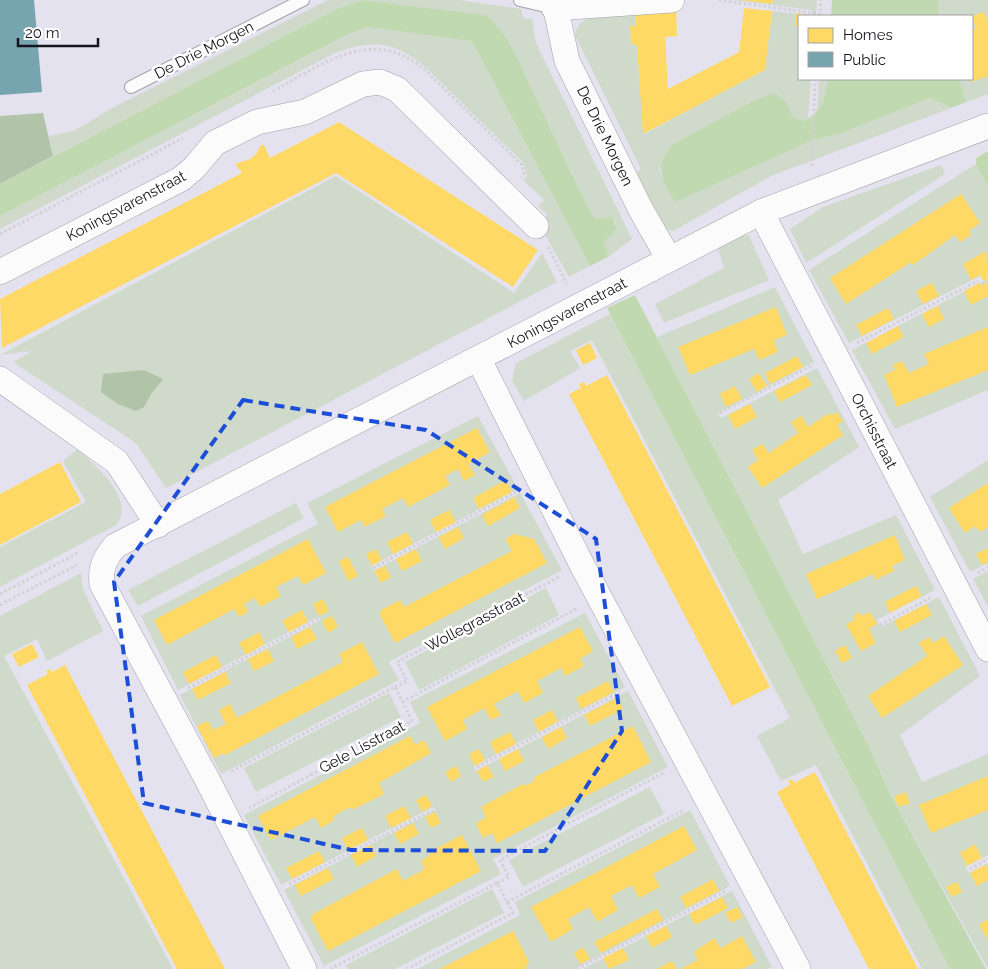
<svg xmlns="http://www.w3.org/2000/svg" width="988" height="969" font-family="Raleway,sans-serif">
<rect width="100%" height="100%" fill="#e4e2ee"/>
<!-- green -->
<g fill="#cfdaca">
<polygon points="328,0 360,0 337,9 53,156 49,136 74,131 114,107"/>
<path d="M 361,0 L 459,0 L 521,9 L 523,18 L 532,19 L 536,43 L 632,239 L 608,257 L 604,242 L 617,226 L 612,217 L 597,219 L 592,215 C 574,178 556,141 539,104 C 524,74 512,37 486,15 Z"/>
<path d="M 734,0 L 817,0 L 816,16 L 799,16 L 799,79 L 811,79 L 808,119 L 805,121 L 794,118 L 786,102 L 659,170 L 669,193 L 808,142 L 842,133 L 930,98 L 951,108 L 771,176 L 673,231 L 664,229 L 636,173 L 641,169 L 575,35 C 580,9 614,13 635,11 L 644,134 L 765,70 L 772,11 L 812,15 L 812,10 Z"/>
<polygon points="938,0 988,0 988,94 966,102 959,79 972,79 972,16 938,16"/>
<path d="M 368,27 L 470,41 L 473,43 L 590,266 L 569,277 L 542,229 L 547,214 L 538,206 L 544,200 L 523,180 L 527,176 L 523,162 C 501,141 479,120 457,98 C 417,59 396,29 335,53 L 0,229 L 0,216 L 350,34 Z"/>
<polygon points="819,79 828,79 828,92 817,112"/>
<polygon points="976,164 988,187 988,272 849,343 809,270"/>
<polygon points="941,165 945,174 806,263 790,229 823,207"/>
<polygon points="336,176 514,293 542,253 557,282 166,488 136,443 13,362 33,351 0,355"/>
<polygon points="744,235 749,236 769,280 664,323 655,304 724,268 718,249"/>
<polygon points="988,279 988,390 895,429 852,350"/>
<polygon points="775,287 814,362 718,413 721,418 817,368 859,447 778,500 803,554 896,515 935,590 877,620 881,627 939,597 980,676 900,735 922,782 988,754 988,855 965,867 969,873 988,863 988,969 891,796 869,747 657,337"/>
<polygon points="610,314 950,969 922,969 816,765 781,781 757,736 790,718 592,340 570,351 580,368 524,401 512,381 516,363"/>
<polygon points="478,416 518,489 371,566 373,571 520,493 562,570 389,662 399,680 221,774 180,695 321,620 318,617 178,690 141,616 318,524 307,503"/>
<path d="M 78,449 C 95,466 137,499 116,525 L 0,587 L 0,547 L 86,502 L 63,461 Z"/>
<polygon points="988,460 988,563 970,572 930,497"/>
<polygon points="296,503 304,518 138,606 128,590"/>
<polygon points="988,571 988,607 973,579"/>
<polygon points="81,573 83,589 103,631 47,661 37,639 4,656 173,969 0,969 0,616"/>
<polygon points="546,588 559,615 419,690 405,662"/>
<polygon points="585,613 625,687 474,766 476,771 628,691 668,767 493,859 501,874 324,966 284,890 436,810 433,807 281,885 244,815 420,723 410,702"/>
<polygon points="389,693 401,717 256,792 244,768"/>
<polygon points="650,787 664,814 523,887 509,860"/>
<polygon points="690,810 730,886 574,969 417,969 520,915 515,902"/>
<polygon points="492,889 504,913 395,969 348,969 346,965"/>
<polygon points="732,891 772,967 768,969 583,969"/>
</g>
<!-- forest -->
<g fill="#b2c4a8">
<polygon points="43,113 53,156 0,184 0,116"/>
<polygon points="144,370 163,379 151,394 144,407 136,411 118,404 101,392 103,374"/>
</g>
<!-- water -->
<g fill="#c1d9b0">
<path d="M 361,0 L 486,15 C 511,36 523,71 537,100 C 555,139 573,177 592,215 L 597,219 L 612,217 L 617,229 L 604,242 L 608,257 L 590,266 L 473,43 L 470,41 L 368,27 L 349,34 L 0,216 L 0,184 L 337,9 Z"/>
<polygon points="832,0 938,0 938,16 831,16"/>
<path d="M 828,79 L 959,79 L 966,102 L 951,108 L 930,98 L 842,133 L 808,142 L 675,202 C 661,179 654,168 672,145 L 755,100 L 774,93 L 786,102 L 794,118 L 805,121 C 821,111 827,97 828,79 Z"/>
<polygon points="988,151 988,187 976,164 976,158"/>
<polygon points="635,295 869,747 891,796 986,969 950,969 607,308"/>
</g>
<!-- homes -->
<g fill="#ffd966">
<polygon points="742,0 773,0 772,4"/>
<polygon points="676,8 677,36 665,37 668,89 739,52 744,8 772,11 765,70 643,134 637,45 631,44 630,26 636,26 635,11"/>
<polygon points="984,12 988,22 988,76 971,82 972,30 976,29 972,16"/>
<polygon points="796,13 806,15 799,16 799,26 795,26"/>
<polygon points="339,122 538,250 513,287 336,173 2,348 0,299 242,173 235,164 250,159 256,154 261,145 264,145 270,158"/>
<polygon points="961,194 980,223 969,231 971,235 960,242 955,235 913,265 911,262 846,304 830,278"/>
<polygon points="986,251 988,279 983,281 980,275 971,280 963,264"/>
<polygon points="988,282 988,296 971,305 964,291 979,283 981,286"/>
<polygon points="932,283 939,296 923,304 916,291"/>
<polygon points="938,306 944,319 929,327 922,314"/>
<polygon points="776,307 787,335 774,340 778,352 759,360 754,349 690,375 678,347"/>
<polygon points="888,308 894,319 862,336 856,325"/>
<polygon points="898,326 904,337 872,354 866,343"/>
<polygon points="988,327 988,370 897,407 884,375 895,370 892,365 902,361 909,373 929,364 924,354"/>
<polygon points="590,343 597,358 583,365 576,350"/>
<polygon points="797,356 803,367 770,384 765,373"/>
<polygon points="759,373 767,386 757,392 749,379"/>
<polygon points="607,375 770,687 732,706 569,394 581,388 579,384 584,382 586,386"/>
<polygon points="806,375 812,385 780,402 774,391"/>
<polygon points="735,386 742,399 726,407 720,394"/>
<polygon points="750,404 757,417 735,429 728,415"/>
<polygon points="837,412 843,421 837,425 843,435 762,488 748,467 758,460 752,450 762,444 769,453 798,433 791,422 801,416 808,427 829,413 830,416"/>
<polygon points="477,428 490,452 468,464 475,475 464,481 458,469 445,476 450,485 408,507 403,498 382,509 386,516 365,527 361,520 338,532 325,507"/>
<polygon points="60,462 81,502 0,545 0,494"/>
<polygon points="506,480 512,492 479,509 473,498"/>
<polygon points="988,483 988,527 980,532 975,526 965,533 949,508"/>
<polygon points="514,497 520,508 488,526 482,515"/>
<polygon points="449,510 456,522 436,532 430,520"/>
<polygon points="458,527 464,538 445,549 439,537"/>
<polygon points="407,532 413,544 393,554 387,542"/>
<polygon points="514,534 534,539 547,563 395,643 380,615 381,610 400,600 404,607 512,551 505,539"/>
<polygon points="895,535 905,560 892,566 894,571 875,580 873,574 817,599 806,574"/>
<polygon points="308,539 326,573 303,585 298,576 276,587 281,596 260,607 255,598 244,604 248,612 239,617 234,609 167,645 154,620"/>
<polygon points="988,548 988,562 982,565 976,554"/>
<polygon points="376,549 382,560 372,566 366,554"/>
<polygon points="416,549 422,561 402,571 396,559"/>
<polygon points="348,557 358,576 348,581 339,561"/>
<polygon points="385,566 391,577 381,583 374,571"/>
<polygon points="916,586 922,596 890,613 885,602"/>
<polygon points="323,599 329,611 319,616 313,604"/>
<polygon points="926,604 932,615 900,632 894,621"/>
<polygon points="302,610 308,622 289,632 282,621"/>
<polygon points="860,612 862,616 870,612 877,624 869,629 876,643 861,651 846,624 855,620 853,616"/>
<polygon points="332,616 338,627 328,633 322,621"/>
<polygon points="310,627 317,639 297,649 291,637"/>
<polygon points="580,627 593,651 580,659 584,666 565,676 561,668 537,681 543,693 524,703 518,691 494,704 501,715 491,720 484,708 463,720 467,729 445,741 427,707"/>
<polygon points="259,632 265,644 246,655 239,643"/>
<polygon points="944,636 963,665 882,718 868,696 927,656 919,643 929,637 933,643"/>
<polygon points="362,642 379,674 225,755 224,753 214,758 197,726 208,721 213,730 226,724 219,710 230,704 237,718 343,662 339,654"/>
<polygon points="32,644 39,657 19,667 12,654"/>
<polygon points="845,645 852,658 842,663 835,651"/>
<polygon points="268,649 274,661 254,671 248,659"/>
<polygon points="216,655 222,667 189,684 183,672"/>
<polygon points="65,665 225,969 177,969 27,685 48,674 46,671 50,669 52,672"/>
<polygon points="225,672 231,683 198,700 192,689"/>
<polygon points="608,681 614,692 581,709 576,698"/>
<polygon points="617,698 623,709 590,726 584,715"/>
<polygon points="552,710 558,721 539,732 533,720"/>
<polygon points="633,726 651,762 497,843 492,833 483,838 476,824 486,817 481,807 523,784 525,786 533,782 535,777"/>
<polygon points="561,727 567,738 548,749 542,737"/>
<polygon points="510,732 516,744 496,754 490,742"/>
<polygon points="410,736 415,745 424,740 431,753 379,783 384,794 354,809 348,808 334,816 333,821 321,828 315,817 271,840 258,816"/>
<polygon points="479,749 485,760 475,766 469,754"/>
<polygon points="518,749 524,761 505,771 499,759"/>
<polygon points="487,765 494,777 483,782 477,771"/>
<polygon points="456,766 461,776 451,782 445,772"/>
<polygon points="815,772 918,969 869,969 777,792 790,785 788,781 792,779 794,783"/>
<polygon points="988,776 988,810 931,833 919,805"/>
<polygon points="905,792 910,803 899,807 894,797"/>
<polygon points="426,795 432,806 422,812 416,800"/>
<polygon points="404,806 411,818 391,828 385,816"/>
<polygon points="435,812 441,823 431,828 425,817"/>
<polygon points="413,823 419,834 400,844 394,833"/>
<polygon points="684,826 697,850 653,874 660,887 639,898 632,885 611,896 618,910 597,922 589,907 568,919 573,929 551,942 531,907"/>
<polygon points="362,828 368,840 348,850 342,838"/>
<polygon points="462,835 481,871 328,951 311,919 313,914 397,869 403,881 425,869 421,861 429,856 431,851"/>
<polygon points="975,844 982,858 967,866 960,853"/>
<polygon points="371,845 376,856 357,867 351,855"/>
<polygon points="319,851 325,862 292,879 286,868"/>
<polygon points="985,865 988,870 988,880 977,886 970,873"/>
<polygon points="328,868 334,879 301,896 295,885"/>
<polygon points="713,879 719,891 686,908 680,897"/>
<polygon points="957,882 962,892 952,897 946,887"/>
<polygon points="722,897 728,908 695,925 689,914"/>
<polygon points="737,907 743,917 731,923 725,913"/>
<polygon points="657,909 663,920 601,953 594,942"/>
<polygon points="988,919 988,940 979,925"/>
<polygon points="666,926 672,937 652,948 646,936"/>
<polygon points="513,931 529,962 525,969 440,969"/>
<polygon points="742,936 756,962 742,969 681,969 698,960 694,952 714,938 721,948"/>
<polygon points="583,947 590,959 580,964 574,953"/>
<polygon points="623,948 629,960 609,969 603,958"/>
<polygon points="672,961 677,969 657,969"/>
</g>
<!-- public -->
<polygon fill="#76a5af" points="0,0 34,0 42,92 0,95"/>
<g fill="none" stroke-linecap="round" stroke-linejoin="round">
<!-- lane casing -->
<g stroke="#a2a1aa" stroke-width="14">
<g id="lane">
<polyline points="520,0 554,8"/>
<polyline points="131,87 303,0"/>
</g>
</g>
<!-- street casing -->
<g stroke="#a2a1aa" stroke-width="26">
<g id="street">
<polyline points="554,0 567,61 641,210 669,259"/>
<polyline points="554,8 672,0"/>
<polyline points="761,212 988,649"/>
<polyline points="0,272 181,179 194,168 215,143 257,122 305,112 363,84 380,82 397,89 536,226"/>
<polyline points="479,360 582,565 798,969"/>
<polyline points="0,379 117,462 158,525"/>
<path d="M 304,969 L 209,783 L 102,584 C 100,568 105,558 115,546 L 761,212 L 988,126"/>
</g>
</g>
<!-- path -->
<g stroke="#d2d2d5" stroke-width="3" stroke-dasharray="2.5 2.5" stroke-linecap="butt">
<polyline points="719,0 820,14"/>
<polyline points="820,16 821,0"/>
<path d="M 273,91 C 323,64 374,24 426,71 L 522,165 L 524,173 L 521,177"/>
<polyline points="812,166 815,79"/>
<polyline points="0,234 183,138"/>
<polyline points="548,247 567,284"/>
<polyline points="857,343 978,281"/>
<polyline points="720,413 811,366"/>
<polyline points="373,568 516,492"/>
<polyline points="978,573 988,567"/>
<polyline points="0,594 80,552"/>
<polyline points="0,605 77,565"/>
<polyline points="880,625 932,597"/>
<polyline points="395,687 407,681 397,662 559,577"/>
<polyline points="188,688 318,619"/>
<polyline points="402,702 576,609"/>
<polyline points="477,767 620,692"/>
<polyline points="231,771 395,687 412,721 249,808"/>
<polyline points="970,869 988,859"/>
<polyline points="497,883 509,877 500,860 663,773"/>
<polyline points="289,884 433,810"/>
<polyline points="507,902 684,810"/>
<polyline points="330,969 497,883 513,913 407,969"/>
<polyline points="577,969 727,890"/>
</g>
<!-- lane -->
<use href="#lane" stroke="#fbfbfc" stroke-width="12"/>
<!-- street -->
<use href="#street" stroke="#fbfbfc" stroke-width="25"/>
</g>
<!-- marked area -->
<path fill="none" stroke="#1d4ed8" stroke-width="4" stroke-dasharray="10 6" stroke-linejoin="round" d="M 243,400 L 426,430 L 596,539 L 622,731 L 545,851 L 351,850 L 144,803 L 114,582 Z"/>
<g text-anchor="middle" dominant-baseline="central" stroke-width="5" stroke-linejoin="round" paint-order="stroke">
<!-- street labels -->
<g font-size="15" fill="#15141c" stroke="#fff">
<text transform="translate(204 50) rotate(-27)">De Drie Morgen</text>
<text transform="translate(605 136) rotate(64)">De Drie Morgen</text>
<text transform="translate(126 206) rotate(-28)">Koningsvarenstraat</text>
<text transform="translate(567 313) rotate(-28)">Koningsvarenstraat</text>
<text transform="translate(874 431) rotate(63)">Orchisstraat</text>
<text transform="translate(475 622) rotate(-28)">Wollegrasstraat</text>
<text transform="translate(362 747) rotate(-28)">Gele Lisstraat</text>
</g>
</g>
<!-- legend -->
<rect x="798" y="15" width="175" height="65" fill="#ffffff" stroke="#a1a1a4"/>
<rect x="808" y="28" width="25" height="15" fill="#ffd966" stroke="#a1a1a4"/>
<text x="843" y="40" font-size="15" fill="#15141c">Homes</text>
<rect x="808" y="52" width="25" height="15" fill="#76a5af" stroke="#a1a1a4"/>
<text x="843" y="65" font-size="15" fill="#15141c">Public</text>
<!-- scale -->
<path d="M18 38v8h80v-8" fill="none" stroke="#15141c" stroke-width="2.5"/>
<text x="25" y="38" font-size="15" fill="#15141c" stroke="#ffffff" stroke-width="4" paint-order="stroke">20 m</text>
</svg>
